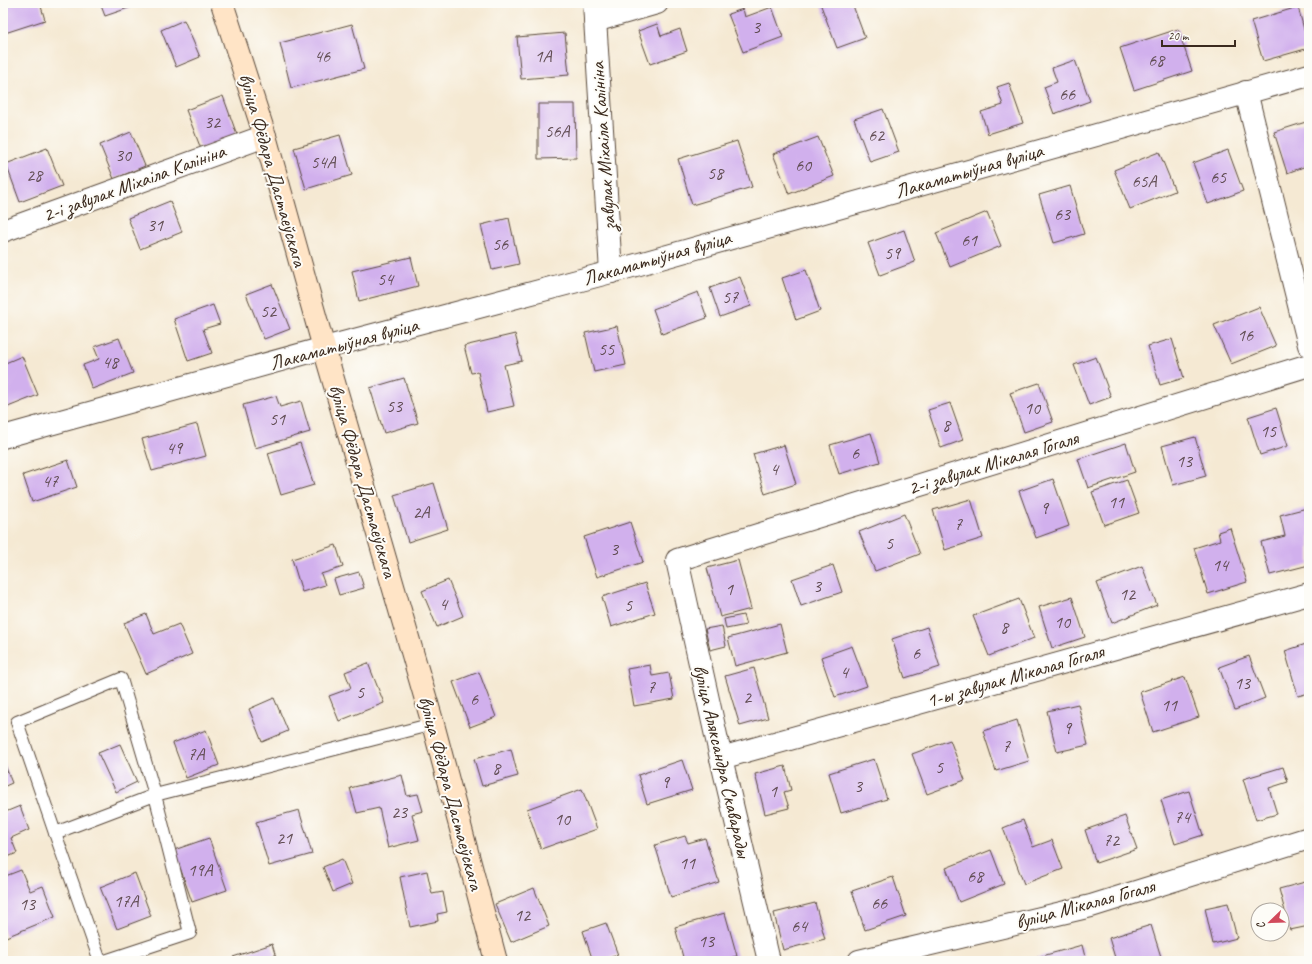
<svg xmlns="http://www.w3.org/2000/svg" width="1312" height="964" font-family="Caveat,sans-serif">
<rect width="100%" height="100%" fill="#fdfcf7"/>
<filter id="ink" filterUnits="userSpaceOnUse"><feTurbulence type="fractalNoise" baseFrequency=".025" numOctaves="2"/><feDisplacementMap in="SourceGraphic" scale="8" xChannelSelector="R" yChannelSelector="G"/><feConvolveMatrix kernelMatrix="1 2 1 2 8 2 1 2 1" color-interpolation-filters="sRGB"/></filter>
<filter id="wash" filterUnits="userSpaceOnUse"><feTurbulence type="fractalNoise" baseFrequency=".012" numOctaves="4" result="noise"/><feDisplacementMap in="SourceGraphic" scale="16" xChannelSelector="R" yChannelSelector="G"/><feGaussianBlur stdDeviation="0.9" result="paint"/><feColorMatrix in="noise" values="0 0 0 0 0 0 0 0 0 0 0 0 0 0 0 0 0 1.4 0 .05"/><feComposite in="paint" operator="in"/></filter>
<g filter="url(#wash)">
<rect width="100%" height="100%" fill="#f5e9d3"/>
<g id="blocks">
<!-- building -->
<g fill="#d1b0ed">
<polygon points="3,3 40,3 45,20 5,33 3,25"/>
<polygon points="100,3 143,3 105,16"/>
<polygon points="820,3 852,3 865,38 837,48"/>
<polygon points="772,7 783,37 743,52 728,14 743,9 745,17"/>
<polygon points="1298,7 1309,48 1263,61 1251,21"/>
<polygon points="184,20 200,57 176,67 161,30"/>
<polygon points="352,24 364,69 291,88 280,43"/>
<polygon points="657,24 661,36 680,29 687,51 650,64 638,31"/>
<polygon points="1178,29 1192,71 1134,90 1120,48"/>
<polygon points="565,33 569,75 521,79 517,37"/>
<polygon points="1075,60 1090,101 1054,114 1044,87 1057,82 1052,68"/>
<polygon points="1009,83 1023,123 988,134 981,112 1003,105 997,87"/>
<polygon points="223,96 237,135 201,149 186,110"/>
<polygon points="538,104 575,104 576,158 538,159"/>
<polygon points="883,109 899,152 870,162 854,119"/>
<polygon points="1309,121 1309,165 1287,173 1274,132"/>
<polygon points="131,132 145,166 114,179 100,145"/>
<polygon points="340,135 352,175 306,189 294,148"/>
<polygon points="818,137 834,176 789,194 773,154"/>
<polygon points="737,141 752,187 692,205 678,159"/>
<polygon points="47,148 62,186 20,202 6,164"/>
<polygon points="1228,150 1243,191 1208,204 1193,163"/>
<polygon points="1159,152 1175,191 1130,209 1114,170"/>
<polygon points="1070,186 1084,234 1054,243 1039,195"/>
<polygon points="170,201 182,232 140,249 128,218"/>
<polygon points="987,212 1001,246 950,267 936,233"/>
<polygon points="509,218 519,264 492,270 481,225"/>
<polygon points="904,230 915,262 880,275 868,243"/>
<polygon points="411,257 418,286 359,301 352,271"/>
<polygon points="806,270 820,311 796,320 782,278"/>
<polygon points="740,277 751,306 720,317 710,288"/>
<polygon points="272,284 290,329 264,339 246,294"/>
<polygon points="698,292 707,318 662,334 653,309"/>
<polygon points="213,305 220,324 203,329 212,353 188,361 174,319"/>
<polygon points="1259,307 1276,346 1231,364 1214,325"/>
<polygon points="617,326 626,365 594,372 585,333"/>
<polygon points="515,334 522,361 504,365 514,406 487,412 478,372 471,373 464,346"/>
<polygon points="119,338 133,373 92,389 83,365 99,359 94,347"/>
<polygon points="1172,339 1184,378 1160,385 1148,346"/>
<polygon points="22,356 38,395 3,409 3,364"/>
<polygon points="1096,357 1111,397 1089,405 1074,365"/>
<polygon points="404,378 418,423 384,433 370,388"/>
<polygon points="1039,383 1053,422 1024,432 1010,393"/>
<polygon points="276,396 280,407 301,401 310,432 255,448 243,405"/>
<polygon points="950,403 963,440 941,448 928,410"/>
<polygon points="1276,408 1288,446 1260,455 1248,417"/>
<polygon points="197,424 206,456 152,471 142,439"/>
<polygon points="871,433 880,462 839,474 830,445"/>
<polygon points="1195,437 1206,476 1173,485 1162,446"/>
<polygon points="300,443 314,485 281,495 268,453"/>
<polygon points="1126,443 1135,472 1088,488 1078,459"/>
<polygon points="784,445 796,484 765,494 753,454"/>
<polygon points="68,460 77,487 32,502 23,475"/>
<polygon points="1053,479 1069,526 1036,538 1019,491"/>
<polygon points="1127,480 1139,513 1104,525 1092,492"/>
<polygon points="434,483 448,529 408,542 394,495"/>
<polygon points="971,499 983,538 945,550 933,510"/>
<polygon points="1307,508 1309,514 1309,565 1270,575 1261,542 1285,536 1280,515"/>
<polygon points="904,514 920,554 875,571 859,532"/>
<polygon points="630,522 643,562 597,577 584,537"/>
<polygon points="1230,528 1247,582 1208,594 1194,548 1220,540 1218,532"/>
<polygon points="336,545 343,567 321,574 325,585 302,592 292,559"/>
<polygon points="738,560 751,609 720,617 707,568"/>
<polygon points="833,565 842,592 801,606 792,579"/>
<polygon points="1142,566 1157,605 1112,623 1097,583"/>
<polygon points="359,572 364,588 339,595 334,579"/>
<polygon points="448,580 463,616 437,627 422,591"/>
<polygon points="645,583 655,613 611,627 602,597"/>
<polygon points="1072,597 1085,637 1052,648 1039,607"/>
<polygon points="1019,599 1034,638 989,656 973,616"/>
<polygon points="146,614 154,634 179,624 192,654 146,674 124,623"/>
<polygon points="743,615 746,625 726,629 724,619"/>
<polygon points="780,624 787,652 735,666 728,638"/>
<polygon points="722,626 726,646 710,650 705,629"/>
<polygon points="927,627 940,667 905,678 892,639"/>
<polygon points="1309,643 1309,693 1298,696 1285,651"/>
<polygon points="852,646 867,686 835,697 821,657"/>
<polygon points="1249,656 1265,698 1235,710 1219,667"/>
<polygon points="368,663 384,703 339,721 329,696 351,688 345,672"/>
<polygon points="650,665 652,676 669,673 674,699 634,706 627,669"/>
<polygon points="754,668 768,718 740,726 725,676"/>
<polygon points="479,672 496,717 470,727 453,682"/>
<polygon points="1185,677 1199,717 1153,732 1140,692"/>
<polygon points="274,698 288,731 262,742 249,709"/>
<polygon points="1078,704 1088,745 1057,752 1047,711"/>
<polygon points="1017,720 1029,761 996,771 983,731"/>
<polygon points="206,730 219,765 186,778 173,743"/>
<polygon points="950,740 965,780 927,794 912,754"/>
<polygon points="120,744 137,782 116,792 98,753"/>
<polygon points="511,749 518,776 482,786 474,759"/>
<polygon points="874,759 887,799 841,813 829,773"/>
<polygon points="3,760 12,783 3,787"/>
<polygon points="682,760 692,790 647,804 638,775"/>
<polygon points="785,766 791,790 784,792 789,808 765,814 755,774"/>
<polygon points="1283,767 1288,782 1269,788 1277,814 1256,820 1243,779"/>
<polygon points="402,775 407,796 418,794 423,811 412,814 419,840 388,848 379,808 357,813 350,788"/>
<polygon points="582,789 597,829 541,849 527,809"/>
<polygon points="1189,791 1203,835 1175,844 1161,800"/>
<polygon points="20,806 29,830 11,838 17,853 3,859 3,813"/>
<polygon points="299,810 312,854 269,866 256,822"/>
<polygon points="1125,816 1137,849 1096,863 1085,830"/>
<polygon points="1023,820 1033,847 1052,840 1063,869 1024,884 1003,828"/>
<polygon points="685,836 688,843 705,838 719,882 671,897 655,845"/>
<polygon points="209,838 227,890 192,902 174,850"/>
<polygon points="991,850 1004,884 959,902 946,868"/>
<polygon points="342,859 352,884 333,892 323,867"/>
<polygon points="21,870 30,891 43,886 55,917 6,937 3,929 3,877"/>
<polygon points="427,871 432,894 443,892 447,912 437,914 438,921 410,927 400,877"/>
<polygon points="135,873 151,916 117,929 100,887"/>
<polygon points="893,877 906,916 865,930 852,891"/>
<polygon points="1309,881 1309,926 1290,930 1279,889"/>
<polygon points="534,888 549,926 511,942 495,904"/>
<polygon points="815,903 825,939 783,950 774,913"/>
<polygon points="1228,903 1237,938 1213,944 1205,908"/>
<polygon points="725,913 737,956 718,961 684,961 675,927"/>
<polygon points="606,923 618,955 600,961 593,961 583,931"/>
<polygon points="1151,925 1162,960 1157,961 1116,961 1109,938"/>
<polygon points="272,944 277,961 235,961 233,957"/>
<polygon points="1082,945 1086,961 1036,961 1035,958"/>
</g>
</g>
</g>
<g filter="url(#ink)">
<use href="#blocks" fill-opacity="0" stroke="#574739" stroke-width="1"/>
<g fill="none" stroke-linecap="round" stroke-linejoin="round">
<!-- lane casing -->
<g stroke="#574739" stroke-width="14">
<g id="lane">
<polyline points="55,833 100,961"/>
<polyline points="105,961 190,933 155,795 121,679 17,722 55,833 155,795 433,724"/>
</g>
</g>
<!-- street casing -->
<g stroke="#574739" stroke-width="24">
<g id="street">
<polyline points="594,3 611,272"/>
<polyline points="595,21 657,3"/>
<polyline points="1246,92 1309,345"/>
<polyline points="3,231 265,136"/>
<polyline points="3,437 324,348 611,272 1309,75"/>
<polyline points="721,758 1309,594"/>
<polyline points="769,961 721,758 677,560 1309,365"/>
<polyline points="859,961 1091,906 1309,838"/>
</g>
</g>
<!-- secondary casing -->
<g stroke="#574739" stroke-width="24">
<polyline id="secondary" points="222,3 265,136 324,348 433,724 496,961"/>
</g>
<!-- lane -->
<use href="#lane" stroke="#fff" stroke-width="12"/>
<!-- street -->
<use href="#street" stroke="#fff" stroke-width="22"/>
<!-- secondary -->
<use href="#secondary" stroke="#ffe4c6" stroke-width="22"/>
</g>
</g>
<g text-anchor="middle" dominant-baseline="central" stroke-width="4" stroke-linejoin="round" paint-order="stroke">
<!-- number labels -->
<g font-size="18" fill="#604c52">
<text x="756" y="27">3</text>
<text x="322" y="56">46</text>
<text x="543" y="56">1А</text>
<text x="1156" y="60">68</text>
<text x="1067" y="94">66</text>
<text x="212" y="122">32</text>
<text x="557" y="131">56А</text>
<text x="876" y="135">62</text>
<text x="123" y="155">30</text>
<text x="323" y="162">54А</text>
<text x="803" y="165">60</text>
<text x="715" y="173">58</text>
<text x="34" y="175">28</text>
<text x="1218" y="177">65</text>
<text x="1144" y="181">65А</text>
<text x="1062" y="214">63</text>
<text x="155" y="225">31</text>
<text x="969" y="240">61</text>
<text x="500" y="244">56</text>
<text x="892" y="253">59</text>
<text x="385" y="279">54</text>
<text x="730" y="297">57</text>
<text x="268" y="311">52</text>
<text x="1245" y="335">16</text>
<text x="606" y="349">55</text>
<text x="110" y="362">48</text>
<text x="394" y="406">53</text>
<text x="1032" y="408">10</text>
<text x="277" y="419">51</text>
<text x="946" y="425">8</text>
<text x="1268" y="431">15</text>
<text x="174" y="448">49</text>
<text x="855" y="453">6</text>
<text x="1184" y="461">13</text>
<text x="774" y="469">4</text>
<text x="50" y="481">47</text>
<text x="1116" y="502">11</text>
<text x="1044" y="508">9</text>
<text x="421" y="512">2А</text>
<text x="958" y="524">7</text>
<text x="889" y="543">5</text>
<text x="614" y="549">3</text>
<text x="1220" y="565">14</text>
<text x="817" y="586">3</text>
<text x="729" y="589">1</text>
<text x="1127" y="594">12</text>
<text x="443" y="604">4</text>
<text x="628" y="605">5</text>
<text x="1062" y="622">10</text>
<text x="1004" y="627">8</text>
<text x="916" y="653">6</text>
<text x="844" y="672">4</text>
<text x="1242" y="683">13</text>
<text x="651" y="687">7</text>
<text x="360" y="692">5</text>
<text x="747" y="697">2</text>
<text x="474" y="699">6</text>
<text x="1169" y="705">11</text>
<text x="1067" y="728">9</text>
<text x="1006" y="746">7</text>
<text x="196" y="754">7А</text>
<text x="939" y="767">5</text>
<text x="496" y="768">8</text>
<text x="665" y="782">9</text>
<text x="858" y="786">3</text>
<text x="773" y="791">1</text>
<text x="399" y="812">23</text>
<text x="1182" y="817">74</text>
<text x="562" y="819">10</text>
<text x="284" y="838">21</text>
<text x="1111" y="840">72</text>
<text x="687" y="863">11</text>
<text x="200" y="870">19А</text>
<text x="975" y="876">68</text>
<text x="126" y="901">17А</text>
<text x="879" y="903">66</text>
<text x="27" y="904">13</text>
<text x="522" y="915">12</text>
<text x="799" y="926">64</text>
<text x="706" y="941">13</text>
</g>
<!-- street labels -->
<g font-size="20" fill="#3b2a1e" stroke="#fdfcf7">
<text transform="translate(603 146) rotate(-94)">завулак Міхаіла Калініна</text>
<text transform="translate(273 170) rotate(74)">вуліца Фёдара Дастаеўскага</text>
<text transform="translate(969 171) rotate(-16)">Лакаматыўная вуліца</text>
<text transform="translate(134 183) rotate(-20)">2-і завулак Міхаіла Калініна</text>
<text transform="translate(657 258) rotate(-16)">Лакаматыўная вуліца</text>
<text transform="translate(344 344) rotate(-15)">Лакаматыўная вуліца</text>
<text transform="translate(993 463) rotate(-17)">2-і завулак Мікалая Гогаля</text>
<text transform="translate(363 481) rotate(74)">вуліца Фёдара Дастаеўскага</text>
<text transform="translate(1015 676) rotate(-16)">1-ы завулак Мікалая Гогаля</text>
<text transform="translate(722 761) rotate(77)">вуліца Аляксандра Скаварады</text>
<text transform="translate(451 793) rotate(75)">вуліца Фёдара Дастаеўскага</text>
<text transform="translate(1085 904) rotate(-15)">вуліца Мікалая Гогаля</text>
</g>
</g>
<!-- margin -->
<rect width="1312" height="964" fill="none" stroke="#fdfcf7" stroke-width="16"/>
<!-- north arrow -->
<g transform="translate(1270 922) rotate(247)"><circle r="19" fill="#fdfcf7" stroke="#afa8a0"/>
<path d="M0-3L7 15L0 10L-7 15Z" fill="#d1495b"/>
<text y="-6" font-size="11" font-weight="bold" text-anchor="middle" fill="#3b2a1e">С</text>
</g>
<!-- scale -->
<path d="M1162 40v6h73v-6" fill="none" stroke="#3b2a1e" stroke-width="2"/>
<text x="1168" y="40" font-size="12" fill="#3b2a1e" stroke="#fdfcf7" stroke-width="3" paint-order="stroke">20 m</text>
</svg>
